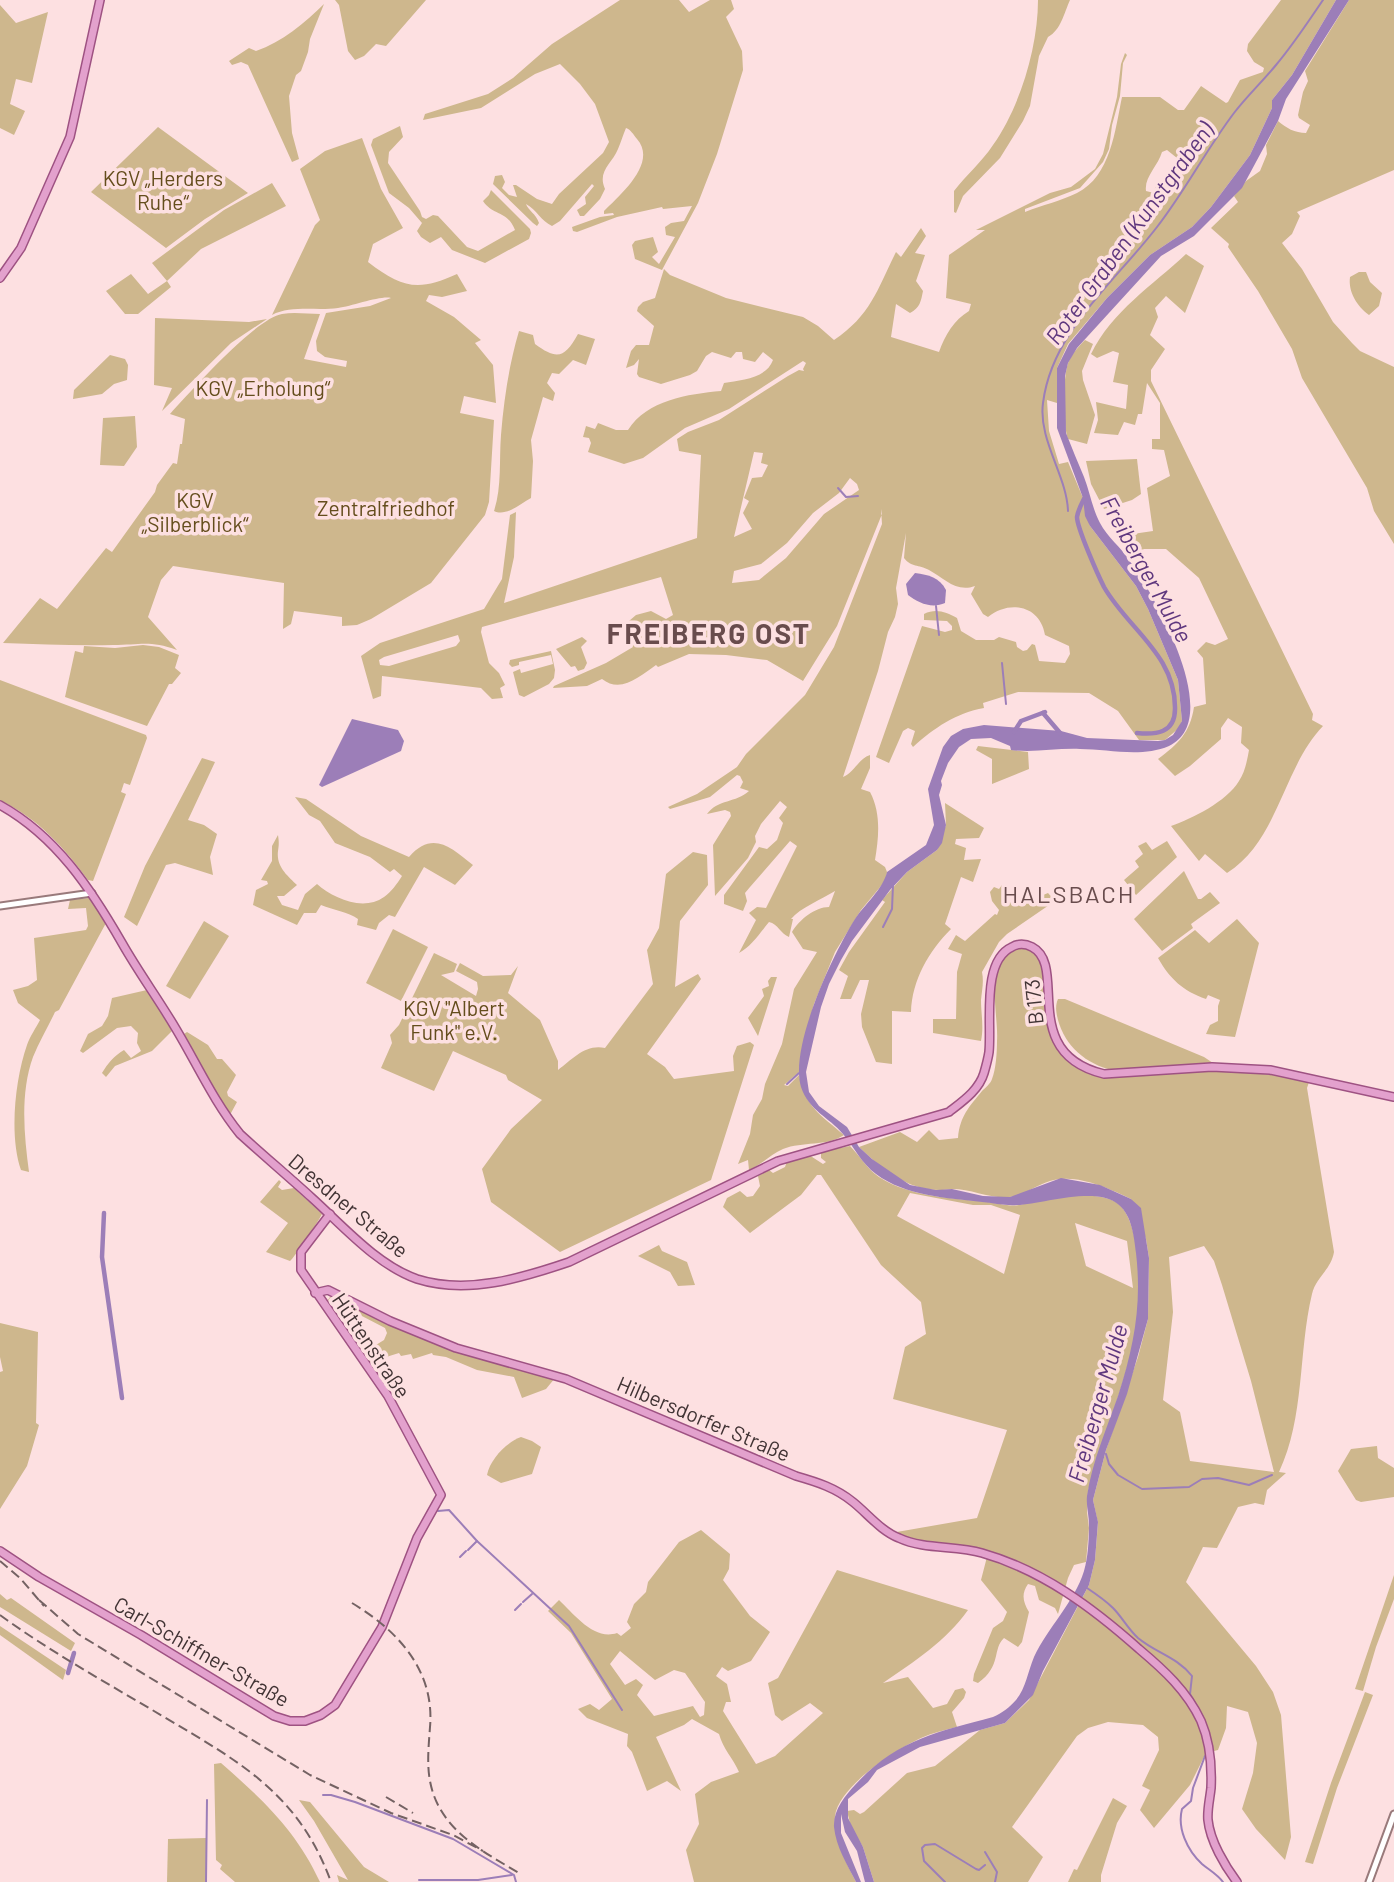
<svg xmlns="http://www.w3.org/2000/svg" width="1394" height="1882" font-family="Barlow,sans-serif">
<rect width="100%" height="100%" fill="#fde0e1"/>
<!-- green -->
<g fill="#ceb78d" fill-rule="evenodd">
<polygon points="335,0 426,0 386,46 376,44 364,56 355,60 348,51 339,5"/>
<path d="M 620,0 L 679,0 L 689,12 L 710,0 L 731,0 L 734,9 L 726,17 L 742,51 L 743,70 L 717,154 L 698,203 L 662,270 L 635,259 L 632,245 L 635,241 L 653,237 L 658,252 L 652,257 L 659,264 L 675,237 L 666,235 L 665,227 L 671,223 L 684,221 L 692,206 L 663,209 L 662,207 L 617,217 L 577,232 L 573,231 L 572,227 L 600,217 L 614,215 L 613,213 L 604,214 L 604,211 C 620,195 658,163 637,139 C 633,134 631,130 626,128 C 623,135 621,142 618,149 C 612,164 597,171 605,189 L 600,199 L 584,216 L 580,216 L 577,210 L 586,204 L 585,197 L 594,186 L 592,184 L 560,221 L 552,226 C 541,221 537,210 526,204 C 528,210 536,214 539,223 L 537,226 L 533,223 L 493,184 L 495,176 L 502,175 L 505,182 L 502,188 L 509,195 L 517,197 L 513,185 L 516,185 L 537,199 L 552,204 L 559,194 L 603,153 L 609,142 L 595,104 L 580,84 L 560,64 L 535,74 L 481,108 L 423,120 L 425,114 L 488,94 L 513,78 L 552,44 Z"/>
<path d="M 1038,0 L 1070,0 C 1064,13 1061,30 1048,37 L 1039,56 L 1030,106 L 1023,121 L 1000,158 L 963,196 L 956,213 L 954,212 L 954,191 C 966,175 982,162 993,145 C 1020,107 1038,47 1038,0 Z"/>
<path d="M 1281,0 L 1336,0 L 1292,75 L 1272,100 L 1272,108 L 1250,155 L 1211,207 L 1192,227 L 1150,255 L 1107,298 L 1068,344 L 1057,368 L 1057,403 L 1047,400 L 1049,431 L 1059,464 L 1068,462 L 1083,498 L 1090,526 L 1136,586 L 1148,609 L 1178,680 L 1182,721 L 1179,728 L 1165,740 L 1139,740 L 1118,711 L 1089,693 L 1018,692 L 983,703 L 984,708 C 956,713 934,728 913,747 L 911,744 L 915,731 L 908,728 L 903,731 L 889,763 L 876,757 L 922,626 L 945,632 L 952,630 L 952,626 L 947,621 L 924,620 L 924,614 C 936,608 946,612 957,618 L 961,631 L 976,640 L 994,640 L 999,637 L 1016,642 L 1017,647 L 1023,651 L 1027,650 L 1032,644 L 1035,645 L 1039,661 L 1065,663 L 1070,654 L 1069,646 L 1045,635 C 1040,605 1009,600 988,617 L 983,614 L 971,594 L 975,586 C 956,593 944,578 929,570 C 918,564 912,568 904,558 L 906,533 L 896,588 L 898,604 L 895,617 L 888,632 L 878,671 L 843,777 C 854,773 858,759 870,755 L 870,768 L 861,789 L 870,792 C 881,813 879,836 875,860 L 885,867 L 887,872 L 886,880 L 861,910 L 835,952 L 814,1004 L 805,1036 L 799,1072 L 784,1085 L 788,1086 L 799,1075 C 805,1107 821,1115 844,1135 C 826,1147 803,1141 783,1149 C 771,1154 761,1165 749,1170 L 748,1160 L 738,1164 L 750,1134 L 753,1115 L 762,1099 L 765,1084 L 782,1044 L 794,989 L 817,952 L 803,949 L 792,932 C 799,920 815,907 829,907 L 835,891 C 822,899 800,908 791,919 L 793,919 L 789,937 C 781,934 778,924 769,922 C 760,933 751,947 739,953 L 756,920 L 749,913 L 757,907 L 766,908 L 797,846 L 790,841 L 750,887 L 745,893 L 747,901 L 743,911 L 724,904 L 724,895 L 759,847 L 767,849 L 777,840 L 783,823 L 779,818 L 787,807 L 780,801 L 761,824 L 755,836 L 756,842 L 748,858 L 715,896 L 713,845 L 731,816 L 730,812 L 725,810 L 707,814 C 718,799 736,803 749,791 L 740,788 L 743,782 L 740,776 L 737,775 L 710,797 L 670,809 L 668,807 L 697,794 L 737,767 L 746,754 L 805,695 L 834,647 L 882,524 L 881,509 L 882,514 L 837,626 L 803,681 L 767,660 L 726,655 L 689,654 L 658,667 L 656,665 C 640,676 621,694 602,679 L 587,686 L 553,688 L 554,686 L 606,663 L 633,647 L 622,627 L 636,615 L 651,611 L 666,619 L 673,615 L 661,577 L 482,627 L 481,632 L 489,663 L 499,673 L 505,685 L 500,688 L 503,698 L 492,699 L 481,688 L 382,676 L 381,696 L 373,699 L 361,656 L 380,643 L 484,609 L 502,579 L 510,515 L 516,512 L 514,557 L 504,603 L 697,538 L 701,455 L 679,451 L 677,439 L 688,432 L 719,420 L 788,376 L 799,370 L 804,371 L 803,369 L 806,363 L 803,361 L 729,409 L 685,428 L 643,458 L 624,464 L 588,452 L 591,443 L 589,438 L 583,437 L 586,426 L 595,429 L 598,423 L 616,430 L 628,430 C 647,400 688,394 721,391 L 724,383 C 741,380 766,379 773,360 L 763,352 L 755,362 L 743,359 L 742,352 L 736,352 L 731,358 L 712,352 L 706,356 L 697,371 L 690,375 L 661,384 L 639,377 L 637,374 L 639,359 L 634,365 L 626,368 L 631,351 L 636,345 L 649,345 L 654,326 L 637,311 L 638,307 L 643,302 L 655,298 L 664,269 L 670,275 L 726,298 L 803,317 L 818,326 L 834,340 C 871,315 877,290 896,252 L 901,257 L 921,228 L 926,236 L 915,253 L 925,255 L 916,281 L 923,291 C 921,301 920,308 910,313 L 896,304 L 891,337 L 939,352 C 945,335 954,320 969,311 L 971,304 L 946,298 L 949,255 L 985,230 L 976,230 L 1050,193 L 1071,187 L 1095,169 L 1103,154 L 1117,97 L 1121,64 L 1125,53 L 1127,55 L 1123,63 L 1120,96 L 1112,125 L 1109,149 L 1103,162 L 1080,188 L 1025,209 L 1025,212 C 1042,205 1061,201 1077,193 C 1111,176 1115,130 1122,97 L 1160,97 L 1178,110 L 1184,110 L 1201,86 L 1226,103 L 1228,102 L 1240,80 L 1263,72 L 1264,68 L 1254,62 L 1247,51 L 1248,44 ZM 1167,150 L 1187,166 L 1185,170 L 1179,172 L 1169,169 L 1164,179 L 1156,183 L 1154,193 L 1146,191 C 1144,177 1158,166 1162,152 ZM 754,452 L 763,453 L 761,463 L 768,465 L 762,477 L 752,478 L 744,498 L 749,501 L 743,513 L 752,529 L 734,537 ZM 850,478 L 857,484 L 859,490 L 824,514 L 786,558 L 759,580 L 732,583 L 734,571 L 761,564 L 787,543 L 813,513 L 839,493 ZM 458,635 L 460,641 L 456,646 L 389,666 L 380,665 L 379,660 L 384,657 Z"/>
<path d="M 1349,0 L 1394,0 L 1394,170 L 1297,212 L 1300,216 L 1292,234 L 1282,243 L 1302,269 L 1333,322 L 1352,343 L 1360,351 L 1394,367 L 1394,544 L 1374,511 L 1367,488 L 1302,378 L 1292,349 L 1258,291 L 1228,247 L 1229,244 L 1211,228 L 1238,202 L 1234,196 L 1246,181 L 1260,171 L 1267,154 L 1266,145 L 1278,121 C 1286,128 1295,133 1306,133 L 1310,125 L 1299,118 L 1298,115 L 1303,92 L 1308,81 L 1305,71 Z"/>
<path d="M 324,4 L 310,39 L 308,52 L 301,71 L 296,75 L 289,96 L 292,133 L 299,159 L 292,162 L 248,65 L 241,62 L 232,65 L 229,61 L 249,48 L 256,51 C 282,42 305,23 324,4 Z"/>
<polygon points="0,5 16,23 48,12 32,83 16,79 10,104 25,111 14,135 0,128"/>
<path d="M 400,126 L 403,137 L 389,152 L 388,163 L 420,211 L 422,217 L 426,219 L 433,215 L 438,216 L 467,247 L 478,251 L 515,230 C 507,210 493,216 483,201 L 489,195 L 491,190 L 530,229 L 531,233 L 529,239 L 485,263 L 452,250 L 441,237 L 430,243 L 421,237 L 417,231 L 422,223 L 409,208 L 389,193 L 371,145 L 373,139 Z"/>
<polygon points="158,127 248,193 205,219 166,248 91,192"/>
<path d="M 362,138 L 381,189 L 403,228 L 373,244 L 368,262 C 402,288 418,292 457,274 L 467,291 L 442,297 L 429,295 L 426,301 L 454,317 L 481,340 L 475,343 L 493,365 L 496,403 L 464,396 L 460,413 L 494,420 L 489,502 L 485,515 L 431,583 L 371,619 L 357,625 L 342,626 L 342,617 L 294,611 L 291,624 L 283,629 L 284,583 L 173,566 L 161,580 L 148,617 L 177,650 C 150,640 140,645 113,645 C 76,646 40,644 3,643 L 40,598 L 57,609 L 106,548 L 112,552 L 155,492 L 157,485 L 173,463 L 177,464 L 180,444 L 182,444 L 185,419 L 170,414 C 190,392 256,318 282,314 C 294,312 308,314 320,314 L 304,359 L 346,367 L 347,361 L 325,357 L 317,351 L 316,341 L 326,313 L 370,306 L 391,298 C 382,295 352,306 338,308 C 317,311 291,305 272,315 L 315,225 L 320,220 L 300,169 L 325,151 Z"/>
<polygon points="272,183 286,206 201,249 167,281 171,287 138,314 125,314 106,291 131,274 148,294 167,281 152,263 224,210"/>
<path d="M 1186,254 L 1204,266 L 1185,313 L 1166,296 L 1155,308 L 1158,317 L 1150,335 L 1165,349 L 1151,370 L 1151,381 L 1313,714 L 1312,720 L 1323,726 C 1282,769 1279,840 1227,873 L 1205,854 L 1199,861 L 1171,826 C 1193,818 1226,802 1239,781 C 1245,772 1247,761 1249,750 L 1241,743 L 1242,727 L 1228,718 L 1221,728 L 1221,739 L 1190,766 L 1175,776 L 1158,759 C 1178,744 1190,733 1194,707 L 1206,704 L 1203,658 L 1197,651 L 1206,642 L 1215,645 L 1228,639 L 1199,578 L 1166,549 L 1144,549 L 1129,556 L 1119,536 L 1153,531 L 1147,488 L 1170,476 L 1164,450 L 1152,449 L 1152,439 L 1160,439 L 1160,403 L 1147,383 L 1142,414 L 1138,414 L 1135,425 L 1124,422 L 1118,435 L 1094,433 L 1098,420 L 1096,402 L 1126,409 L 1128,385 L 1113,382 L 1119,353 L 1113,351 L 1097,358 L 1091,354 C 1112,311 1152,286 1186,254 Z"/>
<path d="M 1359,272 L 1366,272 L 1370,282 L 1382,293 L 1379,306 L 1369,315 C 1357,306 1348,292 1350,277 Z"/>
<polygon points="155,318 249,322 267,319 231,343 162,411 172,388 154,385"/>
<path d="M 519,331 L 533,335 L 535,344 C 558,361 565,357 578,334 L 595,339 L 586,365 L 573,360 L 559,374 L 552,373 L 547,383 L 555,393 L 553,401 L 543,397 L 531,440 L 533,461 L 531,498 C 520,504 506,517 494,511 C 502,487 499,460 501,435 C 504,399 509,365 519,331 Z"/>
<path d="M 1085,340 L 1093,344 L 1082,371 L 1083,380 L 1095,415 L 1087,444 L 1068,439 C 1063,425 1063,382 1067,367 C 1069,357 1077,348 1085,340 Z"/>
<polygon points="110,355 125,359 128,365 127,380 114,384 102,394 73,399 74,390"/>
<polygon points="135,416 137,447 124,466 100,465 103,418"/>
<polygon points="1137,459 1141,494 1132,500 1104,509 1091,484 1086,461"/>
<polygon points="582,637 587,641 581,647 587,663 584,669 578,671 575,666 571,667 556,649"/>
<polygon points="143,645 159,647 179,655 175,668 181,673 172,684 169,684 147,726 65,697 75,651 83,653 84,646 115,648"/>
<polygon points="551,651 555,670 554,678 549,684 524,697 519,695 513,672 520,669 521,673 553,664 551,655 519,662 519,665 512,667 509,664 510,660"/>
<path d="M 0,680 L 146,735 L 147,738 L 130,785 L 124,783 L 121,792 L 126,794 L 93,881 L 88,880 C 62,845 39,820 0,800 Z"/>
<polygon points="978,746 1028,752 1029,769 992,784 992,759 976,750"/>
<polygon points="202,758 215,762 188,820 204,825 217,834 210,857 213,875 175,863 166,865 137,926 124,917 145,866"/>
<path d="M 295,797 L 306,799 L 361,836 L 409,857 C 432,830 451,847 473,865 L 455,885 L 424,867 L 395,917 L 389,915 L 379,923 L 376,930 L 357,925 L 358,919 C 348,912 333,910 321,905 L 316,913 L 304,913 L 297,925 L 253,905 L 256,890 L 268,884 L 267,881 L 261,880 L 272,861 L 272,846 L 278,835 C 279,842 279,844 278,851 C 276,867 288,876 297,885 L 284,896 L 277,896 L 282,905 L 298,910 L 305,894 L 317,884 C 333,898 363,912 384,897 C 391,892 397,884 402,876 L 394,869 L 390,872 L 370,857 L 335,843 L 320,821 L 309,815 Z"/>
<path d="M 945,803 L 984,828 L 979,838 L 956,839 L 955,844 L 966,848 L 964,860 L 981,859 L 973,882 L 961,877 L 945,924 L 951,929 C 929,951 912,980 911,1012 L 892,1011 L 892,1064 L 876,1062 L 862,1027 L 861,1014 L 869,980 L 860,980 L 851,999 L 840,999 L 848,976 L 839,970 L 849,952 L 885,902 L 882,900 L 907,872 L 937,850 L 946,825 Z"/>
<polygon points="1167,841 1177,857 1136,895 1124,880 1139,867 1135,861 1143,854 1138,846 1146,842 1152,850"/>
<path d="M 693,852 L 707,855 L 708,885 L 680,921 L 675,987 L 698,974 L 701,979 L 647,1054 L 665,1067 L 674,1079 L 734,1071 L 733,1056 L 737,1046 L 750,1042 L 754,1045 L 711,1180 L 560,1252 L 491,1202 L 482,1169 L 511,1129 L 542,1100 L 508,1080 L 506,1075 L 453,1051 L 434,1091 L 381,1068 L 392,1043 L 390,1035 L 399,1025 L 434,953 L 457,964 L 454,972 L 441,975 L 476,996 L 478,989 L 477,982 L 456,971 L 460,963 L 483,976 L 511,975 L 518,966 L 508,993 L 540,1020 L 558,1061 L 558,1070 C 573,1059 585,1044 605,1048 L 653,984 L 647,950 L 659,928 L 666,874 Z"/>
<polygon points="1184,871 1198,899 1201,899 1210,892 1220,903 1191,924 1193,928 1162,951 1134,919"/>
<path d="M 1002,885 L 1011,904 L 1024,898 L 1026,902 L 1048,893 L 1055,901 L 1007,934 L 999,942 L 982,972 C 984,982 982,990 981,1000 C 981,1014 984,1027 981,1041 L 933,1033 L 933,1019 L 956,1019 L 957,972 L 962,954 L 948,949 L 956,935 L 965,941 L 995,914 L 997,915 L 999,910 L 992,901 L 990,892 L 994,887 L 999,889 Z"/>
<path d="M 90,898 L 106,923 L 59,1010 L 55,1012 C 48,1027 39,1042 33,1057 C 20,1093 24,1135 29,1172 L 21,1170 C 9,1136 15,1079 27,1045 C 30,1036 36,1028 40,1020 L 18,1003 L 13,990 L 28,986 L 37,980 L 34,938 L 86,930 L 88,926 L 86,908 L 68,909 L 70,900 Z"/>
<path d="M 1237,919 L 1259,943 L 1235,1037 L 1206,1034 L 1210,1025 L 1218,1021 L 1218,1006 L 1220,1000 L 1208,995 L 1206,999 C 1183,991 1170,979 1158,958 L 1195,930 L 1209,943 Z"/>
<polygon points="204,921 229,936 190,999 166,986"/>
<polygon points="393,929 428,947 401,1001 366,983"/>
<path d="M 1018,948 C 1025,948 1033,950 1038,956 C 1046,965 1043,982 1044,993 C 1046,1041 1064,1075 1116,1076 L 1219,1070 L 1276,1075 L 1309,1082 L 1307,1088 L 1334,1252 C 1331,1270 1316,1277 1312,1294 C 1298,1353 1305,1417 1279,1472 L 1286,1473 L 1267,1490 L 1264,1505 L 1255,1503 L 1238,1507 L 1217,1548 L 1203,1547 L 1186,1582 L 1256,1666 L 1273,1692 L 1281,1715 L 1291,1837 L 1285,1860 L 1256,1829 L 1242,1809 L 1253,1773 L 1257,1743 L 1248,1712 L 1227,1706 L 1226,1728 L 1218,1750 L 1206,1753 L 1190,1785 L 1154,1828 L 1140,1810 L 1150,1790 L 1142,1786 L 1159,1750 L 1158,1737 L 1143,1725 L 1108,1722 L 1088,1728 L 1077,1736 L 1012,1827 L 1043,1857 L 1028,1882 L 874,1882 L 863,1847 L 851,1827 L 847,1811 L 854,1810 L 860,1814 L 864,1812 L 907,1773 L 935,1766 L 980,1730 L 1005,1723 L 1029,1700 L 1089,1585 L 1095,1560 L 1098,1523 L 1093,1500 L 1106,1450 L 1138,1357 L 1148,1319 L 1149,1258 L 1146,1239 L 1131,1199 C 1108,1188 1076,1173 1050,1181 C 1037,1185 1024,1195 1010,1197 C 990,1199 972,1189 952,1189 C 949,1189 945,1190 942,1190 C 908,1191 882,1169 859,1147 L 900,1132 L 917,1142 L 929,1130 L 939,1140 L 958,1138 C 960,1116 969,1107 982,1091 C 985,1088 991,1083 992,1079 C 996,1069 997,1052 997,1041 C 999,1014 982,959 1018,948 ZM 1204,1246 L 1214,1261 L 1222,1285 L 1251,1381 L 1274,1472 L 1190,1461 L 1180,1412 L 1163,1400 L 1173,1312 L 1169,1257 Z"/>
<polygon points="771,977 777,977 758,1036 748,1018 764,996 762,989 769,986 768,981"/>
<path d="M 147,990 L 172,1031 L 152,1051 L 115,1066 L 106,1077 L 102,1073 C 108,1063 114,1056 124,1050 L 131,1058 L 141,1051 L 137,1043 L 138,1033 L 131,1026 L 117,1028 L 83,1053 L 80,1051 L 88,1034 L 102,1026 L 108,1016 L 112,998 Z"/>
<path d="M 1058,999 L 1065,999 L 1204,1057 L 1213,1063 L 1112,1070 C 1086,1064 1065,1046 1058,1020 C 1056,1012 1055,1006 1058,999 Z"/>
<polygon points="187,1032 208,1045 217,1059 222,1059 236,1075 227,1092 228,1096 237,1102 231,1113 228,1113 184,1034"/>
<path d="M 850,1146 C 860,1156 867,1169 879,1177 C 910,1197 952,1198 988,1202 C 997,1203 1010,1207 1019,1205 C 1046,1200 1088,1189 1114,1201 C 1141,1214 1141,1291 1138,1317 C 1130,1376 1103,1433 1088,1491 L 1087,1512 L 1089,1528 L 1086,1562 L 1074,1565 L 1068,1578 L 1058,1614 L 1055,1608 L 1039,1600 L 1035,1586 L 1028,1584 C 1021,1594 1023,1602 1029,1612 L 1022,1642 L 1018,1647 L 1004,1638 C 992,1649 1002,1666 978,1683 L 973,1681 L 974,1674 L 993,1628 L 1003,1621 L 1007,1612 L 981,1580 L 988,1553 C 956,1543 923,1545 891,1533 L 977,1518 L 1007,1430 L 893,1399 L 905,1347 L 926,1334 L 921,1302 L 881,1265 L 821,1175 L 817,1175 L 801,1195 L 750,1233 L 723,1207 L 727,1198 L 740,1191 L 747,1197 L 753,1196 L 760,1186 L 758,1176 L 769,1170 L 773,1173 L 785,1167 L 787,1161 L 809,1155 L 823,1164 L 826,1162 L 821,1158 L 821,1152 ZM 910,1193 L 973,1205 L 991,1205 L 1020,1215 L 1004,1274 L 897,1216 ZM 1075,1223 L 1127,1241 L 1133,1288 L 1086,1266 Z"/>
<path d="M 279,1180 L 281,1182 L 278,1187 L 282,1190 L 294,1188 L 322,1214 C 318,1222 295,1257 290,1261 L 266,1252 L 288,1223 L 260,1202 Z"/>
<polygon points="659,1245 662,1251 687,1262 695,1285 678,1286 670,1272 638,1256"/>
<polygon points="330,1297 382,1320 555,1378 546,1389 522,1398 514,1377 477,1370 446,1357 433,1355 432,1353 413,1359 411,1354 401,1356 399,1353 370,1362 363,1353 384,1340 387,1333 385,1328 335,1302 330,1302 328,1300"/>
<polygon points="0,1323 38,1332 36,1423 39,1425 27,1466 0,1509 0,1372 3,1371 0,1357"/>
<path d="M 521,1437 L 532,1441 L 541,1447 L 532,1474 L 501,1483 L 487,1475 C 490,1459 507,1442 521,1437 Z"/>
<polygon points="1377,1446 1378,1458 1394,1468 1394,1497 1361,1502 1356,1500 1338,1471 1351,1449"/>
<path d="M 701,1530 L 730,1554 L 729,1569 L 723,1580 L 750,1616 L 770,1632 L 751,1661 L 728,1671 L 722,1667 L 716,1676 L 727,1684 L 731,1702 L 726,1702 L 723,1711 L 756,1764 L 775,1756 L 823,1713 L 810,1703 L 782,1721 L 775,1715 L 768,1683 L 778,1678 L 837,1570 L 968,1610 C 946,1641 914,1662 883,1683 L 908,1677 L 933,1708 L 947,1704 L 955,1690 L 963,1688 L 966,1692 L 964,1698 L 952,1712 L 957,1727 C 945,1730 932,1733 921,1738 C 895,1750 839,1786 835,1816 C 833,1839 846,1862 856,1882 L 694,1882 L 686,1850 L 699,1824 L 695,1794 L 711,1782 L 739,1772 C 733,1758 723,1749 719,1734 L 692,1719 L 684,1725 L 656,1737 L 681,1791 L 667,1781 L 647,1791 L 632,1752 L 627,1746 L 628,1734 L 587,1718 L 578,1709 L 590,1704 L 599,1710 L 612,1699 L 571,1633 L 548,1611 L 559,1600 C 574,1614 594,1641 617,1633 L 621,1636 L 631,1628 L 627,1622 L 634,1604 L 646,1592 L 648,1582 L 679,1542 ZM 620,1651 L 655,1680 L 674,1670 L 685,1673 L 705,1702 L 704,1715 L 700,1717 L 693,1706 L 654,1716 L 637,1695 L 643,1685 L 636,1679 L 625,1685 L 610,1664 Z"/>
<polygon points="1394,1575 1394,1599 1376,1647 1363,1691 1355,1689"/>
<polygon points="0,1594 7,1600 11,1598 75,1643 71,1651 0,1607"/>
<polygon points="0,1626 66,1670 63,1680 0,1635"/>
<polygon points="1365,1692 1373,1695 1337,1788 1313,1864 1305,1862 1331,1783"/>
<path d="M 221,1763 C 263,1800 296,1830 320,1882 L 235,1882 L 220,1869 L 222,1865 L 216,1860 L 214,1764 Z"/>
<polygon points="1113,1798 1127,1806 1117,1823 1101,1875 1101,1882 1068,1882 1074,1869 1077,1870"/>
<polygon points="299,1800 310,1802 364,1867 389,1882 339,1882 337,1875 348,1880 314,1821"/>
<polygon points="206,1838 206,1882 167,1882 168,1839"/>
</g>
<!-- water -->
<g fill="#9c7eb8">
<path d="M 1336,0 L 1349,0 L 1286,99 L 1278,121 L 1242,188 L 1194,236 L 1161,256 L 1077,348 L 1068,363 L 1065,376 L 1066,433 C 1072,448 1078,463 1084,477 C 1090,492 1092,508 1100,523 C 1107,537 1121,547 1129,560 C 1139,574 1149,590 1157,606 C 1173,636 1216,724 1169,746 C 1141,758 1108,749 1080,749 C 1056,748 1034,753 1011,750 L 1010,746 L 991,738 L 971,739 L 959,747 L 948,763 L 941,781 L 942,785 L 939,795 L 946,825 L 942,843 L 937,850 L 907,872 L 890,890 L 852,941 L 841,960 L 829,984 L 821,1007 L 806,1072 L 809,1092 L 819,1106 L 847,1127 L 859,1147 L 872,1159 L 910,1185 L 936,1190 L 952,1189 L 983,1196 L 1010,1197 L 1061,1178 L 1100,1185 L 1131,1199 L 1141,1208 L 1149,1258 L 1148,1319 L 1127,1394 L 1106,1450 L 1093,1500 L 1098,1522 L 1095,1560 L 1089,1585 L 1043,1671 L 1033,1695 L 1005,1723 L 920,1747 L 877,1770 L 868,1782 L 848,1799 L 848,1818 L 863,1847 L 874,1882 L 865,1882 L 857,1851 L 845,1832 L 841,1814 L 841,1833 L 861,1882 L 856,1882 C 847,1864 836,1847 834,1827 C 833,1810 845,1796 855,1785 C 896,1740 937,1732 993,1717 C 1002,1713 1010,1707 1016,1700 C 1026,1688 1028,1671 1034,1657 C 1048,1627 1074,1603 1084,1571 C 1088,1558 1089,1539 1089,1525 C 1089,1515 1086,1506 1087,1496 C 1092,1462 1107,1428 1118,1396 C 1134,1346 1142,1305 1136,1253 C 1134,1237 1132,1216 1119,1205 C 1098,1185 1042,1204 1017,1205 C 1006,1206 993,1203 982,1202 C 948,1198 905,1196 876,1174 C 862,1164 854,1147 843,1134 C 829,1117 809,1111 801,1087 C 789,1047 833,954 855,919 C 865,904 883,889 887,872 L 926,845 L 934,825 L 928,789 L 943,747 L 951,736 L 963,729 L 984,725 L 1061,731 L 1087,738 L 1158,741 L 1165,740 L 1173,735 L 1182,721 L 1178,680 L 1148,609 L 1136,586 L 1090,526 L 1085,516 L 1083,498 L 1057,428 L 1057,368 L 1069,344 L 1107,298 L 1150,255 L 1192,227 L 1211,207 L 1250,155 L 1272,108 L 1272,100 L 1292,75 Z"/>
<path d="M 915,573 C 929,575 939,577 946,590 L 945,603 C 932,609 918,603 908,595 L 906,584 Z"/>
<polygon points="352,719 398,730 404,741 401,751 322,787 319,785"/>
</g>
<g fill="none" stroke-linecap="round" stroke-linejoin="round">
<!-- stream -->
<g stroke="#9c7eb8" stroke-width="2">
<polyline points="838,488 846,497 858,496"/>
<path d="M 1068,511 C 1067,476 1038,440 1043,403 C 1052,331 1115,282 1157,227 C 1185,191 1206,150 1234,113 C 1247,96 1263,81 1276,65 C 1293,45 1308,22 1323,0"/>
<polyline points="936,606 939,635"/>
<polyline points="1002,663 1006,704"/>
<polyline points="883,927 892,909 893,885"/>
<polyline points="787,1084 799,1073"/>
<polyline points="1106,1454 1109,1464 1118,1475 1142,1489 1189,1487 1202,1479 1218,1478 1249,1485 1272,1475"/>
<polyline points="438,1511 449,1510 477,1541 569,1626 622,1710"/>
<polyline points="468,1550 477,1541"/>
<polyline points="460,1557 466,1551"/>
<path d="M 1087,1588 C 1096,1594 1105,1600 1113,1608 C 1122,1617 1128,1629 1138,1638 C 1156,1653 1177,1657 1192,1676 L 1190,1694 L 1203,1717"/>
<polyline points="523,1602 532,1594"/>
<polyline points="515,1610 521,1604"/>
<polyline points="1205,1722 1211,1741"/>
<path d="M 1205,1756 L 1193,1788 L 1191,1801 L 1182,1809 C 1177,1828 1187,1850 1202,1864 C 1209,1870 1217,1874 1223,1882"/>
<polyline points="323,1795 331,1795 355,1802 453,1839 514,1875 516,1882"/>
<polyline points="985,1852 997,1872 995,1882"/>
<polyline points="419,1880 478,1880 512,1875"/>
<polyline points="206,1882 207,1800"/>
<polyline points="945,1882 924,1861 922,1848 925,1845 935,1844 976,1869 979,1870 985,1865"/>
</g>
<!-- canal -->
<g stroke="#9c7eb8" stroke-width="4.5">
<path d="M 1085,497 C 1082,503 1078,510 1077,517 C 1077,528 1098,575 1104,587 C 1128,629 1176,655 1175,709 C 1175,733 1156,735 1137,733"/>
<polyline points="1043,713 1061,734"/>
<polyline points="1014,732 1021,721 1045,712"/>
<polyline points="104,1213 102,1257 122,1398"/>
<polyline points="68,1673 74,1653"/>
</g>
<!-- minor casing -->
<g stroke="#997a7b" stroke-width="9">
<g id="minor">
<polyline points="0,906 92,893"/>
<polyline points="1369,1882 1394,1814"/>
</g>
</g>
<!-- major casing -->
<g stroke="#9e5282" stroke-width="10">
<g id="major">
<polyline points="0,278 21,248 70,137 100,0"/>
<path d="M 0,805 C 56,836 91,889 122,943 C 139,973 159,1000 176,1029 C 197,1064 214,1102 240,1134 C 264,1156 288,1176 312,1198 C 343,1226 377,1265 417,1279 C 467,1295 522,1278 569,1262 L 778,1161 L 949,1112 C 963,1101 979,1090 984,1073 C 986,1066 988,1059 989,1052 C 992,1023 981,961 1012,947 C 1019,943 1026,944 1032,947 C 1069,966 1017,1053 1104,1074 L 1212,1067 L 1270,1070 L 1394,1097"/>
<path d="M 315,1293 L 328,1290 L 390,1321 L 456,1348 L 566,1379 L 796,1476 C 817,1482 836,1488 853,1502 C 868,1514 881,1531 899,1538 C 925,1550 955,1545 982,1553 C 1042,1570 1093,1608 1139,1649 C 1164,1670 1187,1691 1201,1721 C 1210,1742 1212,1766 1211,1788 C 1210,1798 1207,1810 1208,1820 C 1210,1841 1225,1866 1237,1882"/>
<polyline points="0,1551 39,1577 141,1635 274,1716 290,1721 305,1721 321,1715 335,1705 382,1627 417,1538 441,1495 388,1396 301,1270 301,1252 330,1214"/>
</g>
</g>
<!-- minor -->
<use href="#minor" stroke="#fff" stroke-width="5"/>
<!-- major -->
<use href="#major" stroke="#e3a1cd" stroke-width="7"/>
<!-- rail -->
<g stroke="#746263" stroke-width="2" stroke-dasharray="10 5" stroke-linecap="butt">
<polyline points="0,1561 20,1578 44,1606"/>
<polyline points="39,1600 78,1634 310,1775 391,1813 453,1835 483,1851"/>
<path d="M 352,1603 C 397,1630 435,1670 430,1727 C 428,1755 425,1779 438,1805 C 455,1838 489,1855 519,1873"/>
<path d="M 0,1615 C 52,1653 109,1684 164,1717 C 240,1762 299,1794 331,1882"/>
<polyline points="386,1797 413,1813"/>
</g>
</g>
<g text-anchor="middle" dominant-baseline="central" stroke-width="7" stroke-linejoin="round" paint-order="stroke">
<!-- park labels -->
<g font-size="21" fill="#644d1c" stroke="#fde0e1">
<text x="163" y="177">KGV „Herders<tspan x="163" dy="24">Ruhe“</tspan></text>
<text x="263" y="387">KGV „Erholung“</text>
<text x="195" y="499">KGV<tspan x="195" dy="24">„Silberblick“</tspan></text>
<text x="386" y="507">Zentralfriedhof</text>
<text x="454" y="1007">KGV "Albert<tspan x="454" dy="24">Funk" e.V.</tspan></text>
</g>
<!-- street labels -->
<g font-size="21" fill="#413334" stroke="#fde0e1">
<text transform="translate(1033 1002) rotate(-96)">B 173</text>
<text transform="translate(349 1205) rotate(40)">Dresdner Straße</text>
<text transform="translate(372 1345) rotate(56)">Hüttenstraße</text>
<text transform="translate(704 1418) rotate(23)">Hilbersdorfer Straße</text>
<text transform="translate(202 1651) rotate(30)">Carl-Schiffner-Straße</text>
</g>
<!-- water labels -->
<g font-size="23" font-style="italic" fill="#5f377e" stroke="#fde0e1">
<text transform="translate(1129 233) rotate(-54)">Roter Graben (Kunstgraben)</text>
<text transform="translate(1147 569) rotate(61)">Freiberger Mulde</text>
<text transform="translate(1097 1403) rotate(-74)">Freiberger Mulde</text>
</g>
<!-- quarter labels -->
<g font-size="24" letter-spacing="2" fill="#694c4d" stroke="#fde0e1">
<text x="1069" y="893">HALSBACH</text>
</g>
<!-- district labels -->
<g font-size="28" font-weight="bold" letter-spacing="2" fill="#694c4d" stroke="#fde0e1">
<text x="709" y="633">FREIBERG OST</text>
</g>
</g>
</svg>
